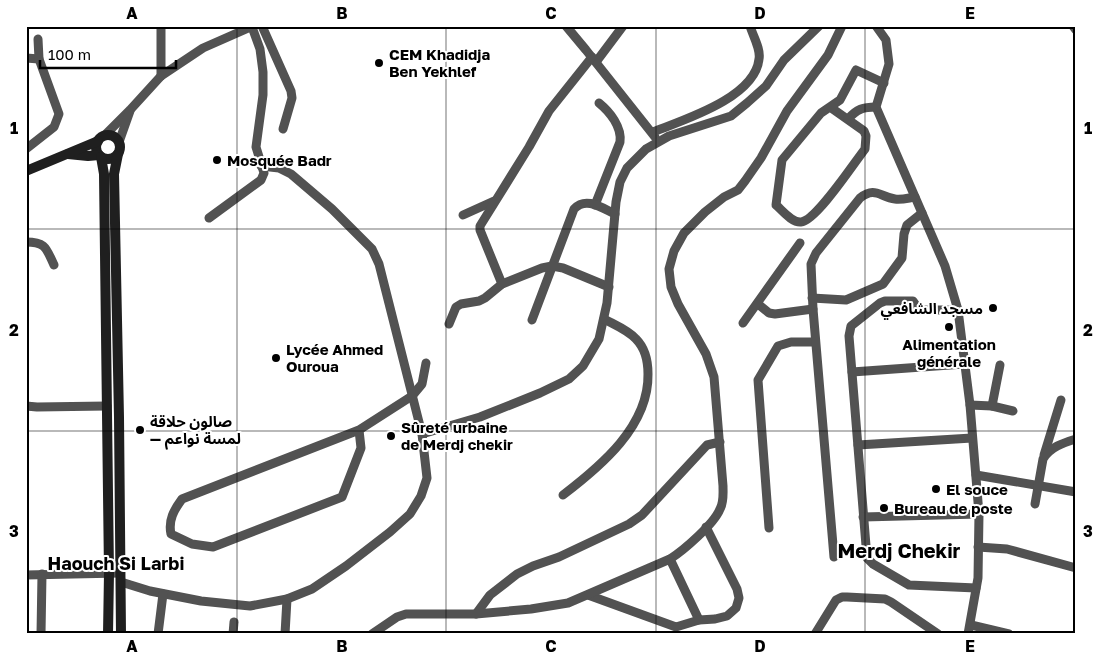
<svg xmlns="http://www.w3.org/2000/svg" width="1102" height="660" font-family="'Golos Text','Noto Sans Arabic',sans-serif">
<rect width="100%" height="100%" fill="#fff"/>
<g fill="none" stroke-linecap="round" stroke-linejoin="round">
<!-- street -->
<g stroke="#525252" stroke-width="9">
<polyline points="161,26 161,76"/>
<polyline points="262,26 291,91 292,98 283,129"/>
<polyline points="566,26 586,50 655,137"/>
<polyline points="876,26 886,40 889,64 876,107 945,266 958,310 970,405 979,514 978,578 968,634"/>
<polyline points="1073,26 1076,30"/>
<polyline points="26,58 39,59"/>
<polyline points="596,62 623,26"/>
<path d="M 830,107 L 864,131 L 866,136 L 865,149 C 854,163 816,221 801,222 C 792,223 782,210 776,205 L 782,160 L 821,113 L 840,100 L 856,70 L 884,83"/>
<path d="M 848,119 C 857,109 863,107 876,107"/>
<path d="M 653,132 C 683,120 755,98 759,59 C 761,49 753,36 750,26"/>
<polyline points="104,136 130,110 161,76 203,48 253,26"/>
<polyline points="119,142 130,111"/>
<polyline points="26,149 54,127 59,114 39,59 38,39"/>
<path d="M 595,205 L 620,142 C 622,127 610,112 599,103"/>
<polyline points="463,215 494,201"/>
<polyline points="209,218 261,180 264,173 256,147 263,95 263,72 260,49 252,27"/>
<path d="M 26,242 C 46,242 46,248 54,265"/>
<polyline points="502,284 480,230 480,226 529,147 549,111 592,57"/>
<polyline points="812,298 846,300 883,284 902,258 904,234 907,225 922,213"/>
<polyline points="758,304 769,313 775,314 813,309"/>
<polyline points="958,310 919,310 913,301 885,301 880,303 851,326 849,336 867,558 873,564 909,585 976,588"/>
<path d="M 532,320 L 574,209 C 586,196 602,208 615,214"/>
<polyline points="743,323 800,243"/>
<polyline points="449,324 456,307 461,304 479,301 485,298 502,284 542,268 552,266 563,268 609,287"/>
<polyline points="852,372 964,364"/>
<polyline points="970,405 992,406 1013,411"/>
<polyline points="26,406 37,407 107,406"/>
<polyline points="992,406 1000,365"/>
<path d="M 359,430 L 361,448 L 342,497 L 213,547 L 192,544 L 171,534 C 168,520 174,510 182,499 L 359,430 L 412,396 L 422,384 L 426,363"/>
<polyline points="422,434 480,417 540,393 569,379 583,366 599,339 607,303 616,202 620,182 627,168 646,149 669,136 731,116 747,103 766,86 784,60 819,26"/>
<polyline points="858,445 972,438"/>
<polyline points="1044,455 1061,400"/>
<polyline points="976,475 1076,492"/>
<path d="M 563,495 C 601,466 649,426 648,374 C 648,362 645,348 636,339 C 628,330 615,325 604,319"/>
<path d="M 1035,504 L 1043,459 C 1050,447 1063,443 1076,439"/>
<polyline points="863,517 979,514"/>
<polyline points="769,528 758,380 778,346 791,342 815,342"/>
<polyline points="978,547 1007,549 1076,568"/>
<path d="M 834,557 L 813,309 L 811,264 L 816,253 L 860,198 C 875,186 880,197 895,199 C 902,200 908,198 915,197"/>
<polyline points="670,559 699,620"/>
<polyline points="26,575 120,573"/>
<polyline points="121,582 150,591 201,601 250,606 287,599 312,589 346,566 390,532 410,514 421,496 427,478 422,434 379,264 372,249 332,209 291,174 279,168 261,166"/>
<polyline points="588,595 676,627 699,620 715,619 727,616 736,608 739,598 737,589 706,527"/>
<polyline points="476,614 490,595 517,574 533,566 559,557 629,524 642,515 707,445 720,442"/>
<polyline points="971,625 1009,634"/>
<polyline points="41,634 42,574"/>
<polyline points="158,634 163,594"/>
<polyline points="233,634 234,622"/>
<polyline points="285,634 287,599"/>
<path d="M 372,634 L 397,617 L 406,614 L 476,614 L 531,609 L 568,603 L 670,559 C 684,550 714,524 720,509 C 724,502 723,494 723,486 L 714,377 L 706,354 L 678,304 L 671,287 L 669,269 L 674,251 L 684,233 L 705,212 L 724,197 L 738,190 L 745,181 L 761,158 L 787,111 L 828,55 L 842,26"/>
<polyline points="815,634 836,600 842,597 847,597 885,599 891,602 938,634"/>
</g>
<!-- secondary -->
<g stroke="#1f1f1f" stroke-width="10">
<circle cx="108" cy="147" r="12"/>
<polyline points="68,154 88,156 99,155"/>
<polyline points="118,154 114,174 119,417 121,634"/>
<polyline points="101,157 104,174 109,573 108,634"/>
<polyline points="26,171 98,141"/>
</g>
</g>
<!-- grid -->
<path fill="none" stroke="#000" stroke-width="1" stroke-opacity="0.55" d="M 237,26 L 237,634M 446,26 L 446,634M 656,26 L 656,634M 865,26 L 865,634M 26,229 L 1076,229M 26,431 L 1076,431"/>
<!-- markers -->
<g fill="#000" stroke="#fff" stroke-width="2">
<circle cx="379" cy="63" r="5"/>
<circle cx="217" cy="160" r="5"/>
<circle cx="993" cy="308" r="5"/>
<circle cx="949" cy="327" r="5"/>
<circle cx="276" cy="358" r="5"/>
<circle cx="140" cy="430" r="5"/>
<circle cx="391" cy="436" r="5"/>
<circle cx="936" cy="489" r="5"/>
<circle cx="884" cy="508" r="5"/>
</g>
<g text-anchor="middle" dominant-baseline="central" stroke-width="4" stroke-linejoin="round" paint-order="stroke">
<!-- poi labels -->
<g font-size="15" font-weight="bold" fill="#000" stroke="#fff" text-anchor="start">
<text x="389" y="54">CEM Khadidja<tspan x="389" dy="17">Ben Yekhlef</tspan></text>
<text x="227" y="160">Mosquée Badr</text>
<text x="983" y="308" text-anchor="end">مسجد الشافعي</text>
<text x="949" y="344" text-anchor="middle">Alimentation<tspan x="949" dy="17">générale</tspan></text>
<text x="286" y="349">Lycée Ahmed<tspan x="286" dy="17">Ouroua</tspan></text>
<text x="150" y="421">صالون حلاقة<tspan x="150" dy="17">— لمسة نواعم</tspan></text>
<text x="401" y="427">Sûreté urbaine<tspan x="401" dy="17">de Merdj chekir</tspan></text>
<text x="946" y="489">El souce</text>
<text x="894" y="508">Bureau de poste</text>
</g>
<!-- quarter labels -->
<g font-size="18" font-weight="bold" fill="#000" stroke="#fff">
<text x="116" y="563">Haouch Si Larbi</text>
</g>
<!-- district labels -->
<g font-size="20" font-weight="bold" fill="#000" stroke="#fff">
<text x="899" y="550">Merdj Chekir</text>
</g>
</g>
<!-- border -->
<rect width="1102" height="660" fill="none" stroke="#ffffff" stroke-width="55"/>
<!-- scale -->
<path d="M40 60v8h136v-8" fill="none" stroke="#000000" stroke-width="2.5"/>
<text x="48" y="60" font-size="15" fill="#000000" stroke="#ffffff" stroke-width="4" paint-order="stroke">100 m</text>
<rect x="28" y="28" width="1046" height="604" fill="none" stroke="#000" stroke-width="2"/>
<g font-size="16" text-anchor="middle" font-weight="bold" fill="#000">
<text x="132" y="19">A</text>
<text x="342" y="19">B</text>
<text x="551" y="19">C</text>
<text x="760" y="19">D</text>
<text x="970" y="19">E</text>
<text x="14" y="134">1</text>
<text x="1088" y="134">1</text>
<text x="14" y="336">2</text>
<text x="1088" y="336">2</text>
<text x="14" y="537">3</text>
<text x="1088" y="537">3</text>
<text x="132" y="652">A</text>
<text x="342" y="652">B</text>
<text x="551" y="652">C</text>
<text x="760" y="652">D</text>
<text x="970" y="652">E</text>
</g>
</svg>
